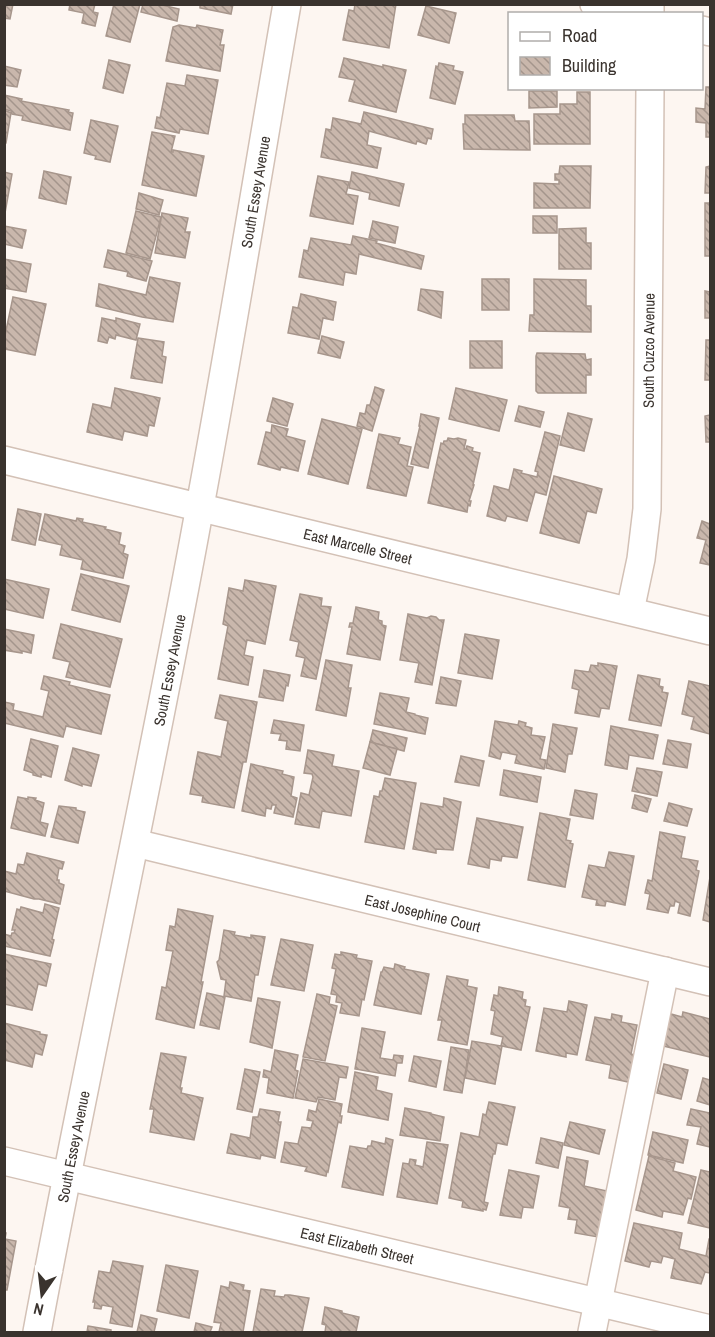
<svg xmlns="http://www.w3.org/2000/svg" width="715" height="1337" font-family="'Archivo Narrow',sans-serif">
<defs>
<pattern id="building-back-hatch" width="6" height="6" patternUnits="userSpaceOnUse" patternTransform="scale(1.5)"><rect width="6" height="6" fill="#c9b7ac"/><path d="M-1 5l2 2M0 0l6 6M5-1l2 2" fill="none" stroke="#a4958c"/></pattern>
</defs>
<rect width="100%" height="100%" fill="#fdf6f1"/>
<!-- building -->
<g fill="url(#building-back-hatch)" stroke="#a7968c" stroke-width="1.5">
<polygon points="4,4 13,4 10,19 4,18"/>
<polygon points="70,4 95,4 93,12 98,13 95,26 82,23 84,13 69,10"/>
<polygon points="114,4 140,4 130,42 106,36"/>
<polygon points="143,4 158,4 179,9 177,21 141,12"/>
<polygon points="200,4 233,4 231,14 200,8"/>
<polygon points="355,4 396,4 389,48 343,40 349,10 354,11"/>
<polygon points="426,6 456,13 449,43 418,35"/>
<polygon points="179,25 196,28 197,25 223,30 220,45 224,45 220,71 166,61 173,27"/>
<polygon points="344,58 383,67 383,65 406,70 396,112 349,101 355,80 339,77"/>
<polygon points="109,60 130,65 123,93 103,88"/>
<polygon points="439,63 454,66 453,70 463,72 455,104 430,98 436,66 438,67"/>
<polygon points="4,66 21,70 17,87 4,85"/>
<polygon points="187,75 218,80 208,134 180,129 179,133 155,128 157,117 160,118 167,83 185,86"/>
<polygon points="706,87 710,87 710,137 706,137 706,123 696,122 696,108 705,109"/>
<polygon points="529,91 557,91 557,107 529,108"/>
<polygon points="577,92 590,92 590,144 534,144 534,114 560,114 560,104 577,104"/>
<polygon points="4,95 22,99 21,101 69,110 68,112 73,113 70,130 22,120 23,116 12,114 11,111 4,109"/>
<polygon points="4,110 11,113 6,143 4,143"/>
<polygon points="364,112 433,129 431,139 428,138 426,144 417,141 416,144 369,131 367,145 381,148 377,168 321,157 326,129 331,130 333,118 361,124"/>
<polygon points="465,115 514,115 515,121 529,121 530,150 464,149 463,124 465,124"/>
<polygon points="91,120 118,126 110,162 95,159 96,156 84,153"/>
<polygon points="152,132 175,136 171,152 173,152 173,150 204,156 196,196 142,185"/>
<polygon points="560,166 591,166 590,208 534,208 534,183 559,184 559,180 555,180 555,174 559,174"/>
<polygon points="710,166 710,193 705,193 706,167"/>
<polygon points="44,171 71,177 66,204 39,198"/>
<polygon points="4,172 12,174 5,213 4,213"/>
<polygon points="352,172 404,184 399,206 369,199 370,193 349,188"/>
<polygon points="318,176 349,182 346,194 358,196 353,224 310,216"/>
<polygon points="139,193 163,200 159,215 136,209"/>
<rect x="705" y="203" width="5" height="53"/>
<polygon points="136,211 161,217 150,259 126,253"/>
<polygon points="162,213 188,218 185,232 190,232 185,258 155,253"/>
<rect x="533" y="216" width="24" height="17"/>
<polygon points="373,221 398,227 395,243 369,238"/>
<polygon points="4,226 26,230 22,248 4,244"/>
<polygon points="586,228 586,243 591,243 591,269 559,269 559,229"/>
<polygon points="353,236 377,241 376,243 424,256 421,269 359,254 356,274 345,272 343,285 299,277 304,250 308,251 311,238 351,245"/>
<polygon points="108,250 152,261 146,281 127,276 128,272 104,267"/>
<polygon points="4,259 31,264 26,292 4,288"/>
<polygon points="710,265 710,318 705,318 705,291 710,292"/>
<polygon points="150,277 180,283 173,322 142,317 96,306 99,284 146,295"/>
<rect x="482" y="279" width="27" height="31"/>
<polygon points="534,279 586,280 586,306 591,306 591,332 529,331 530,315 534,315"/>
<polygon points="421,289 443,292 441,318 418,310"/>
<polygon points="301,294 336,302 333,320 323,318 319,339 288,333 293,307 298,308"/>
<polygon points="13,297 46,304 35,355 4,349 4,340"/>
<polygon points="102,318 116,321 116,318 140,324 136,340 116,335 115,339 109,337 107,343 98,341"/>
<polygon points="322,336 344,342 340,358 318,353"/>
<polygon points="138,338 164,342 162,356 166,357 162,383 131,378"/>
<polygon points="706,340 710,340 710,380 705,380"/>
<rect x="470" y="341" width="32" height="27"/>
<polygon points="537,353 585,354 586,360 591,359 591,375 586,375 586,393 538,393 536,391 536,356"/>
<polygon points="375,387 384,390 372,431 357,426 360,413 365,414 367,405 370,405"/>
<polygon points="115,388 160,398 154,426 149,425 147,436 124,431 122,440 87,432 93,404 111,408"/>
<polygon points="456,388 507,400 499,431 449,419"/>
<polygon points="273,398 293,404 287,426 267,421"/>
<polygon points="710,402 710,442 706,442 705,416 710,415"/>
<polygon points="519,406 544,412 540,427 515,421"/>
<polygon points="568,413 592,419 584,451 560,445"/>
<polygon points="421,414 439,418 428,468 411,464 420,426 419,426"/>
<polygon points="322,419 362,429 348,484 308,474"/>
<polygon points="272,425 288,429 286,436 305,441 298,471 281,467 280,470 258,464 266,432 271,433"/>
<polygon points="545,432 560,436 546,495 535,492 527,521 507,516 505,521 487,516 494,486 509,490 514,469 522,471 521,473 537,477 538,472 535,471"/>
<polygon points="379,434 400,438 398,444 411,447 407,466 413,467 406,496 367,488"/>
<polygon points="448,438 454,439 458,438 466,440 464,449 466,449 467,446 473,448 472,451 480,453 473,485 474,485 469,501 471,501 470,506 468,505 467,512 428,503 441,443 443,444 444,441 447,441"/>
<polygon points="554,476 602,489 596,513 587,511 579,543 540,533"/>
<polygon points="18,509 41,514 35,545 12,540"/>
<polygon points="45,514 76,521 77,518 83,519 82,522 106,527 105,529 121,533 119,544 125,546 123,553 128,555 123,578 81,569 83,560 60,555 62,545 39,540"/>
<polygon points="702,521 710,524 710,565 700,563 706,540 697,538"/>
<polygon points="81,574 129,586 120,622 72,610"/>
<polygon points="4,579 49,589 43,618 4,609"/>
<polygon points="245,580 276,586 265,644 247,640 244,655 253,657 248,685 218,679 228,626 223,624 229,588 243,591"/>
<polygon points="300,594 322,598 321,606 331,607 316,679 301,676 305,658 296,656 299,642 290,640"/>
<polygon points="356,607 379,612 378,620 382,621 382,625 386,626 380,660 347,654 352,627 349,627 350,623 353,623"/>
<polygon points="408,614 427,618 431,616 436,617 439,620 444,620 432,685 415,682 419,663 400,660"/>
<polygon points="61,624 122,639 110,687 66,677 70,662 53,658"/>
<polygon points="4,629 34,635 31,653 22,651 22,653 4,650"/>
<polygon points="465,634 499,640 492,679 458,673"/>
<polygon points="326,660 352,665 348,688 351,688 346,716 316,710"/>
<polygon points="598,663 617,666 609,709 601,708 599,717 575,713 579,690 572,688 575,670 589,672 591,665 598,666"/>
<polygon points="264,670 290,675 288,686 286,685 283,701 259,697"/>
<polygon points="638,675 660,679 659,686 663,687 662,692 668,693 661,726 629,720"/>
<polygon points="44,676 70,682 69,685 110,695 101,734 66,726 63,737 4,723 4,702 14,704 13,710 43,717 49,691 41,689"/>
<polygon points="441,677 461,681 456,706 436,703"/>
<polygon points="689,681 710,686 710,734 691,729 694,717 682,714"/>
<polygon points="380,693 409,698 406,712 415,714 415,715 428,718 425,734 374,724"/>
<polygon points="220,695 257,702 246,762 243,762 234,808 202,802 203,796 190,794 198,752 221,757 228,721 215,718"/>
<polygon points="274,720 304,725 300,751 286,749 287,741 279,740 281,734 271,733"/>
<polygon points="495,721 518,725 519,721 526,723 525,726 532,728 531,735 545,737 540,759 546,760 544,769 515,763 517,755 502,752 500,759 489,756"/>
<polygon points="553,724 577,728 572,754 568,754 565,772 546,768"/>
<polygon points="611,726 658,735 653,759 629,755 627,769 605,765"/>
<polygon points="373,730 407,738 404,751 370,742"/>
<polygon points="31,739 58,746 51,777 41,774 41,777 33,775 33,773 24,770"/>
<polygon points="668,740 691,744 687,768 663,764"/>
<polygon points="370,742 397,749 390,775 363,768"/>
<polygon points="73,748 99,755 91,786 82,784 82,786 65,780"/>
<polygon points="308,750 334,755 332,766 359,771 351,816 322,811 319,828 295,824 301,793 309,795 313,777 312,774 304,773"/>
<polygon points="461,756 484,761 479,786 455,782"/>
<polygon points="251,764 283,771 282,774 294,777 291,796 297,798 293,817 274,813 276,805 272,805 271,809 266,808 265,816 242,811"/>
<polygon points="637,768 662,772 657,796 632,791"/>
<polygon points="504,770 541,777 537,802 500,795"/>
<polygon points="385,778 416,783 404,849 365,842 374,796 379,797 380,791 382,791"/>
<polygon points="575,790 597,794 593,819 570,815"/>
<polygon points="635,795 651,799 647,812 632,808"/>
<polygon points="18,797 28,799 28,797 36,798 35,800 44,803 40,822 48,824 45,836 11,828"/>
<polygon points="444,798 461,802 453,850 436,849 436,853 413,849 421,803 443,807"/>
<polygon points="669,803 692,809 687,826 664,821"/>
<polygon points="59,806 76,808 76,810 85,812 78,843 51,837"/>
<polygon points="540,813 570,819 566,840 571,841 570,843 573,844 565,887 528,880"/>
<polygon points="477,818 523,827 517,858 502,856 501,861 490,859 489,868 468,864"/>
<polygon points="660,832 685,837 681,858 698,861 696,870 699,871 690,916 678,913 680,903 675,901 674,906 670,906 668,913 647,909 650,894 645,893 648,880 652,881"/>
<polygon points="609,852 634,856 625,905 606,901 605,906 596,905 597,900 582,897 589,865 605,868"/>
<polygon points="27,853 64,862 62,869 59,868 57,880 59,880 59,883 64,885 60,904 39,899 34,899 4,891 4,871 16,874 18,864 24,865"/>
<polygon points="710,877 710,922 703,920"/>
<polygon points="45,904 59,908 52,939 54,940 50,956 4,946 4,934 11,936 12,933 14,933 15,930 12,930 17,909 20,910 21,907 43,913"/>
<polygon points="178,909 213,916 201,982 203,982 194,1028 156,1019 162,987 166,988 173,951 166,950 170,926 175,927"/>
<polygon points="224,930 235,932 234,935 251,938 251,935 265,937 258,975 255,975 251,1001 224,996 226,980 221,979 217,962 219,960"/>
<polygon points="281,939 313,945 304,991 271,985"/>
<polygon points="341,952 357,955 356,958 372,961 364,1000 362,999 359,1016 340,1013 342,1003 336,1002 337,995 331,994 336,969 332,968 335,954 341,955"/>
<polygon points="4,954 51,964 46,986 38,984 32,1010 4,1004"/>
<polygon points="395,964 405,967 404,969 429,974 421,1014 374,1005 381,972 382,972 384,967 394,969"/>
<polygon points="447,976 468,980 467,986 477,988 467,1045 438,1040 442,1020 438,1020"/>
<polygon points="499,987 523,992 522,999 526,1000 525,1006 530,1007 521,1050 502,1046 495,1084 465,1078 472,1041 501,1046 503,1037 491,1034 495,1011 491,1010 494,995 498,996"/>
<polygon points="207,993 225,997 219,1029 200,1025"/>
<polygon points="317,994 330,997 329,1004 337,1006 325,1061 303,1057"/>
<polygon points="258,998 280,1002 272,1048 250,1042"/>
<polygon points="569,1001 587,1005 577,1055 566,1053 566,1057 536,1051 544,1008 567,1012"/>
<polygon points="683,1012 710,1019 710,1057 663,1046 671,1014 682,1017"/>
<polygon points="612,1014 622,1016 621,1022 637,1025 631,1054 638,1056 633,1083 609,1078 611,1065 586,1060 595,1017 611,1020"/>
<polygon points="4,1023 40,1032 40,1034 47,1035 42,1055 35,1053 32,1067 4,1060"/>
<polygon points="362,1028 385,1032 380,1058 393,1060 394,1055 403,1056 402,1063 397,1063 395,1076 355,1069"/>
<polygon points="451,1047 469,1050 462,1093 444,1090"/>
<polygon points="275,1050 298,1055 295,1070 298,1071 293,1098 267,1093 269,1078 263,1077 264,1070 271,1072"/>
<polygon points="161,1053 186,1057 180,1088 182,1088 181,1093 203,1098 194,1140 150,1132 154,1109 150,1109"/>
<polygon points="414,1056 441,1061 436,1087 409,1081"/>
<polygon points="303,1059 348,1067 346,1078 339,1077 335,1100 318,1097 316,1102 295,1098"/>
<polygon points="664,1064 688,1070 681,1099 657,1093"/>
<polygon points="245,1069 260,1072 252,1112 237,1109"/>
<polygon points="355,1072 378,1077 376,1090 392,1094 388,1120 348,1112"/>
<polygon points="703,1078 710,1080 710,1105 697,1101"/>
<polygon points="319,1099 342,1104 340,1116 342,1116 341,1123 338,1122 328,1172 327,1171 326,1176 305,1171 307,1167 281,1162 285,1142 298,1144 302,1127 311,1128 313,1121 307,1120 309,1110 316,1112"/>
<polygon points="489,1102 515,1107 507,1145 497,1143 495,1154 493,1154 484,1202 488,1203 486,1210 483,1209 483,1211 462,1207 463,1201 449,1198 461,1133 479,1137 483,1114 486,1115"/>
<polygon points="405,1108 431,1113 431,1114 444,1117 440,1141 400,1135"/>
<polygon points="260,1109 280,1112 278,1122 281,1122 275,1158 261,1155 260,1159 227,1153 231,1134 250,1138 253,1117 258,1117"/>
<polygon points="691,1109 710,1113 710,1147 697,1144 701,1127 687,1125"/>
<polygon points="570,1122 605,1130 599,1154 564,1145"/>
<polygon points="653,1132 688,1140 683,1163 648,1155"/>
<polygon points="386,1138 393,1140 383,1195 342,1187 350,1146 367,1149 368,1146 371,1146 372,1141 385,1144"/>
<polygon points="541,1138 563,1143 558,1168 536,1163"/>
<polygon points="427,1142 448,1145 437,1204 397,1197 403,1163 409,1164 410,1159 416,1160 415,1165 423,1167"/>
<polygon points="649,1156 675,1163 673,1171 696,1177 691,1199 688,1198 683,1215 663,1211 662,1217 636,1210"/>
<polygon points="567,1157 588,1161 584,1186 607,1191 598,1237 575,1233 577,1220 568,1219 570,1208 559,1206"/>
<polygon points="509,1170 539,1176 533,1208 523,1207 521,1218 500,1215"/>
<polygon points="701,1170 710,1172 710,1228 688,1223"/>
<polygon points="634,1223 682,1233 679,1249 706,1256 709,1239 710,1239 710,1273 705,1272 701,1284 671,1278 675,1259 663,1256 661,1263 651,1261 649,1267 625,1261"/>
<polygon points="4,1232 6,1233 5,1239 16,1241 7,1290 4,1290"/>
<polygon points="113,1261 143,1266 132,1327 110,1323 113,1307 102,1305 101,1309 94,1308 95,1302 93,1302 99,1271 110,1273"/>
<polygon points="166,1265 198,1271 189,1318 157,1311"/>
<polygon points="230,1282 244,1285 243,1290 250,1291 243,1332 219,1332 221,1323 214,1322 221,1286 229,1288"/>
<polygon points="261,1289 275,1291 274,1296 284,1297 285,1295 290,1295 309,1298 302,1332 253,1332"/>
<polygon points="325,1307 342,1311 342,1313 359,1317 356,1332 325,1332 326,1325 322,1324"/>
<polygon points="141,1315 157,1319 154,1332 137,1332"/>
<polygon points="196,1323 212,1327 210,1332 194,1332"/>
<polygon points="88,1326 111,1330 111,1332 87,1332"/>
</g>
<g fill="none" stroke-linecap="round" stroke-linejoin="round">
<!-- minor casing -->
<g stroke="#d3c1b6" stroke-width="30">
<g id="minor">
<polyline points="594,4 632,14"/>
<polyline points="650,4 650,14"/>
<polyline points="702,30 710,32"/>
<path id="s1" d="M 4,460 L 710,631"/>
<path id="s2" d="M 630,611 L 641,559 L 647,509 L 650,88"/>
<path id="s3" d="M 135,843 L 710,982"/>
<path id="s4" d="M 4,1161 L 710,1329"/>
<path id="s5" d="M 37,1332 C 88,1056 150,783 200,506 C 231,339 258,172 287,4"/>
<polyline points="592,1332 665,971"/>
</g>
</g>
<!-- minor -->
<use href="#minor" stroke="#fff" stroke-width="27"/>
</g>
<g text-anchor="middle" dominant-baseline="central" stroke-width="4.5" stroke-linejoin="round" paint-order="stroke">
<!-- street labels -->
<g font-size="15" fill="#3a332e" stroke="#fff">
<text stroke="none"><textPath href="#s5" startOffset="1161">South Essey Avenue</textPath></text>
<text stroke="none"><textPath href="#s2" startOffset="262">South Cuzco Avenue</textPath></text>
<text stroke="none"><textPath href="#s1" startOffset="364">East Marcelle Street</textPath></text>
<text stroke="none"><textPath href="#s5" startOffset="675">South Essey Avenue</textPath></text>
<text stroke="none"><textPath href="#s3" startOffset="296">East Josephine Court</textPath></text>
<text stroke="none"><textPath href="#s5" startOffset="189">South Essey Avenue</textPath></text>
<text stroke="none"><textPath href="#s4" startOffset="363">East Elizabeth Street</textPath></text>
</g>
</g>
<!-- border -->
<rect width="715" height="1337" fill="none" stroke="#3a332e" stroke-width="12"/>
<!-- legend -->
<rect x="508" y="12" width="195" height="78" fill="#ffffff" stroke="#b0adab" stroke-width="1.5"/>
<rect x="520" y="32" width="30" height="9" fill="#ffffff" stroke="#b0adab" stroke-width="1.5"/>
<text x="562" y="42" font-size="18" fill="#3a332e">Road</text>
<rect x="520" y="57" width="30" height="18" fill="url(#building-back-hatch)" stroke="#b0adab" stroke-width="1.5"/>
<text x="562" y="72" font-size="18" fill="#3a332e">Building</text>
<!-- north arrow -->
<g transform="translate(42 1295) rotate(194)" stroke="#ffffff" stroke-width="4.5" paint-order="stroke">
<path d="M0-4.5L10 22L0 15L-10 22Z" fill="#3a332e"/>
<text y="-9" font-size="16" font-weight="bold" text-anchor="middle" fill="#3a332e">N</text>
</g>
</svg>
